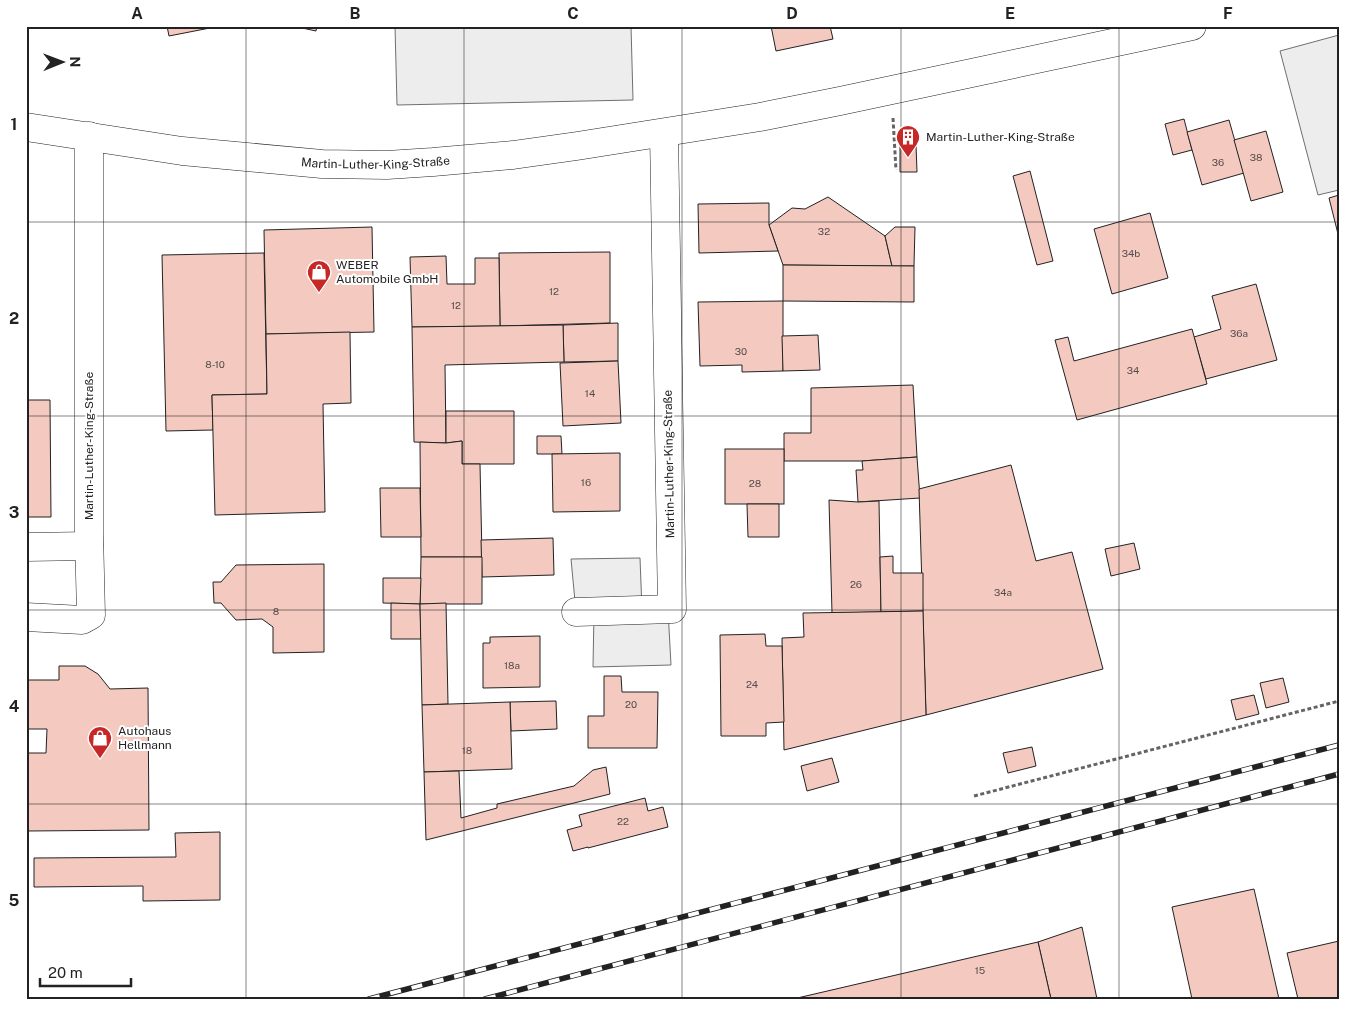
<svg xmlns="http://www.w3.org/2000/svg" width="1365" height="1025" font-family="'Public Sans',sans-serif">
<rect width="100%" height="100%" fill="#fff"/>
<!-- parking -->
<g fill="#ededed" stroke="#6f6f6f">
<polygon points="395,26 631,26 633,100 397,105"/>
<polygon points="1339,35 1339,190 1318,195 1280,51"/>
<polygon points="640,558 642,610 668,610 671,665 593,667 594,612 576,612 571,559"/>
</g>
<!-- building -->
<g fill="#f3c9c0" stroke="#222">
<polygon points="167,26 215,26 215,27 169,36"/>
<polygon points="293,26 317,26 316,31"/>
<polygon points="771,26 830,26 833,39 776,51"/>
<polygon points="1184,119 1192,150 1173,155 1165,124"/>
<polygon points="1229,120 1244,173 1202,185 1187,132"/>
<polygon points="1266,131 1283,192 1251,201 1234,140"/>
<polygon points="900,145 916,145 917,172 900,172"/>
<polygon points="1030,171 1053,261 1037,265 1013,176"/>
<polygon points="1339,195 1339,238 1329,198"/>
<polygon points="828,197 885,236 892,266 783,265 769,225 792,208 805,209"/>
<polygon points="769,203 769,225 778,251 699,253 698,204"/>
<polygon points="1150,213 1168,278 1112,294 1094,229"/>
<polygon points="372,227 374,332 266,334 264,230"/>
<polygon points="895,227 915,227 914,266 892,266 885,236"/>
<polygon points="610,252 610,323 500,326 499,253"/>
<polygon points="264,253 267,394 212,395 213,430 166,431 162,255"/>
<polygon points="446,256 447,284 475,284 475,258 499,258 500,326 412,327 410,257"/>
<polygon points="783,265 914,266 914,302 783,301"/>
<polygon points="1256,284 1277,360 1206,379 1194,337 1221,329 1212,296"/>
<polygon points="783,301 783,371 742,372 742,365 700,366 698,302"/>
<polygon points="618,323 618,361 564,362 563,325"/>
<polygon points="563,325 564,362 445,365 446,443 414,442 412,327"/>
<polygon points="1192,329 1207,384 1077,420 1055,340 1068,337 1074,361"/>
<polygon points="350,332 351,403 323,404 325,512 215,515 212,395 267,394 266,334"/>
<polygon points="818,335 820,370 783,371 782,336"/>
<polygon points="618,361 621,423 563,426 560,363"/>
<polygon points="913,385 917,457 862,461 784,461 784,433 811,433 811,388"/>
<polygon points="26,400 50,400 51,517 26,517"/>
<polygon points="446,411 514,411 514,464 462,464 462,441 446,443"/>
<polygon points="537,436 561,436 562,454 537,454"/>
<polygon points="462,441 462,464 480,464 482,557 421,557 420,442 446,443"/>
<rect x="725" y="449" width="59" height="55"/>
<polygon points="620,453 620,511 553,512 552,454"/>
<polygon points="917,457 920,498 858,502 856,470 863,470 862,461"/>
<polygon points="1011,465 1036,561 1072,552 1103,669 926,715 919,489"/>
<polygon points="380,488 420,488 421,537 381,537"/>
<polygon points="829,500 858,502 879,501 881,612 832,613"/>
<polygon points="747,504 779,504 779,537 748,537"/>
<polygon points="553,538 554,575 482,577 481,540"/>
<polygon points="1134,543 1140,569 1111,576 1105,549"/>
<polygon points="893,556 893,573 923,573 923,611 881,612 880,557"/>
<polygon points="421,557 482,557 482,604 420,604"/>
<polygon points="324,564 324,652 273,653 273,627 262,619 236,620 221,603 214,603 213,582 221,582 236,565"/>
<polygon points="383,578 421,578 420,604 383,603"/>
<polygon points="391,603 420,604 421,639 391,639"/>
<polygon points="446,603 448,704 422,705 420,604"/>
<polygon points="923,611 926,715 784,750 782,638 804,637 803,613"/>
<polygon points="765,634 766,646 782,646 784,722 766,723 766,736 721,736 720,635"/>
<polygon points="540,636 540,687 483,688 483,643 490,643 490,637"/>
<polygon points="59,666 85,666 98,674 110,689 148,688 149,830 27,831 26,753 46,753 47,729 26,729 26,680 59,680"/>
<polygon points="604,676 621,676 622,692 658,692 657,748 588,748 588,716 604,716"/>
<polygon points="1283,678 1289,702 1266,708 1260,683"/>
<polygon points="1254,695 1259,714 1236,720 1231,700"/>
<polygon points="556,701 557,729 511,731 510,702"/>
<polygon points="510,702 512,769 424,772 422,705"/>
<polygon points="1032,747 1036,766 1008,773 1003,753"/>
<polygon points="832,758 839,782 807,791 801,766"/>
<polygon points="606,767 610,794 426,840 424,772 459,771 461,818 497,808 497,804 574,786 593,770"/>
<polygon points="645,798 648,811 663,807 668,827 588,848 588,847 573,851 567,830 582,826 579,815"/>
<polygon points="220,832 220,900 143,901 143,886 34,887 34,858 176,857 175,833"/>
<polygon points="1254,889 1279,999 1192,999 1172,907"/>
<polygon points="1082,927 1097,999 1051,999 1038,942"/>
<polygon points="1339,941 1339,999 1298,999 1287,953"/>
<polygon points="1038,942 1051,999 793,999"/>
</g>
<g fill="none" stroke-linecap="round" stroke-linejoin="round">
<!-- minor casing -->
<g stroke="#222" stroke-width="29">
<g id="minor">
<path id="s1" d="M 26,127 L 182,151 L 322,164 L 387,165 L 433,162 L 513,155 L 577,146 L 760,117 L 840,101 L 1192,26"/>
<polyline points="26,547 89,546"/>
<polyline points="576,612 672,609 664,133"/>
<polyline points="26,617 82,620 91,615 89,533 89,136"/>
</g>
</g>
<!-- path -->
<g stroke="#646464" stroke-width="3" stroke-dasharray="4 2.5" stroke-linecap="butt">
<polyline points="893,118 896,170"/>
<polyline points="974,796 1339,701"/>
</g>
<!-- minor -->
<use href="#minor" stroke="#fff" stroke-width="28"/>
<!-- rail casing -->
<g stroke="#222" stroke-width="5.5">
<g id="rail">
<polyline points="369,999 1339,745"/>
<polyline points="485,999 1339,774"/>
</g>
</g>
<!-- rail -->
<use href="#rail" stroke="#fff" stroke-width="4" stroke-dasharray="11" stroke-linecap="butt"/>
</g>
<!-- grid -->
<path fill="none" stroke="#222" stroke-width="1" stroke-opacity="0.55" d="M 246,26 L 246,999M 464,26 L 464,999M 682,26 L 682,999M 901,26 L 901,999M 1119,26 L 1119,999M 26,222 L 1339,222M 26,416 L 1339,416M 26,610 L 1339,610M 26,804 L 1339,804"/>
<!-- icons -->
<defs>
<g id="building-pin" transform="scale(1.25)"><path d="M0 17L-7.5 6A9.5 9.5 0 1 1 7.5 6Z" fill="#c62828" stroke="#fff"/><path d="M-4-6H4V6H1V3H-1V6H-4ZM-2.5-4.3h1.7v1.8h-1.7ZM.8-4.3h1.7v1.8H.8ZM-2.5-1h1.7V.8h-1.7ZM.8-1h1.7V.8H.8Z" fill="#fff"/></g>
<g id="shop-pin" transform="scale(1.25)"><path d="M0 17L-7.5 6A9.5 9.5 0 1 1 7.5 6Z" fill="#c62828" stroke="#fff"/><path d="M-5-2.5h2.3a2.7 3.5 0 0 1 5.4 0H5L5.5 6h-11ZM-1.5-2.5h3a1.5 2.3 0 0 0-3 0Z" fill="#fff"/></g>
</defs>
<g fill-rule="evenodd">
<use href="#building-pin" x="908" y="137"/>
<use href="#shop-pin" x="319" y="272"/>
<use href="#shop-pin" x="100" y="738"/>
</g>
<g text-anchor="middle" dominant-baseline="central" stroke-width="4" stroke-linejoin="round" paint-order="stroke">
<!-- number labels -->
<g font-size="10" fill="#564c4a">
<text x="1256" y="157">38</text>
<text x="1218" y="162">36</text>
<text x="824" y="231">32</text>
<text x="1131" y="253">34b</text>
<text x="554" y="291">12</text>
<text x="456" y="305">12</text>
<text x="1239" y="333">36a</text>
<text x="741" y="351">30</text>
<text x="215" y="364">8-10</text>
<text x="1133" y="370">34</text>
<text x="590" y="393">14</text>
<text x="586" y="482">16</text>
<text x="755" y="483">28</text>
<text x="856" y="584">26</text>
<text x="1003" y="592">34a</text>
<text x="276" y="611">8</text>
<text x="512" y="665">18a</text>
<text x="752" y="684">24</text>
<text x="631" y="704">20</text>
<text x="467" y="750">18</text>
<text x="623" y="821">22</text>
<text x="980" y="970">15</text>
</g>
<!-- poi labels -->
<g font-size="12" fill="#222" stroke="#fff" text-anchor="start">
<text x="926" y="137">Martin-Luther-King-Straße</text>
<text x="336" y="265">WEBER<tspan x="336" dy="14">Automobile GmbH</tspan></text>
<text x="118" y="731">Autohaus<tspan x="118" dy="14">Hellmann</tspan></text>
</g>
<!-- street labels -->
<g font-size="12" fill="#222" stroke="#fff">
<text stroke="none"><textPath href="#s1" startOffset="352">Martin-Luther-King-Straße</textPath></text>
<text transform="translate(89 446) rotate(-90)">Martin-Luther-King-Straße</text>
<text transform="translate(669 464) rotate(-91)">Martin-Luther-King-Straße</text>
</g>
</g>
<!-- border -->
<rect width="1365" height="1025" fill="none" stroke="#ffffff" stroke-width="55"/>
<!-- north arrow -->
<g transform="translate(62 62) rotate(89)" stroke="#ffffff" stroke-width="4" paint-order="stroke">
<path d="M0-4L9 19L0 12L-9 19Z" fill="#222222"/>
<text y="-8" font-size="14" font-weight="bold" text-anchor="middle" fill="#222222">N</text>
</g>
<!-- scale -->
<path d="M40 978v8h91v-8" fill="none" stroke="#222222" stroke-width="2.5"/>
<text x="48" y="978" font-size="15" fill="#222222" stroke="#ffffff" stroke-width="4" paint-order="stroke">20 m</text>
<rect x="28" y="28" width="1310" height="970" fill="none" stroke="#222" stroke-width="2"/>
<g font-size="16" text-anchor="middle" font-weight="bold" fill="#222">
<text x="137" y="19">A</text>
<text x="355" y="19">B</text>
<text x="573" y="19">C</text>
<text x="792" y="19">D</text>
<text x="1010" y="19">E</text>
<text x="1228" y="19">F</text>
<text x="14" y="130">1</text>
<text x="14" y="324">2</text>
<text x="14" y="518">3</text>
<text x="14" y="712">4</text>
<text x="14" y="906">5</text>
</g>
</svg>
